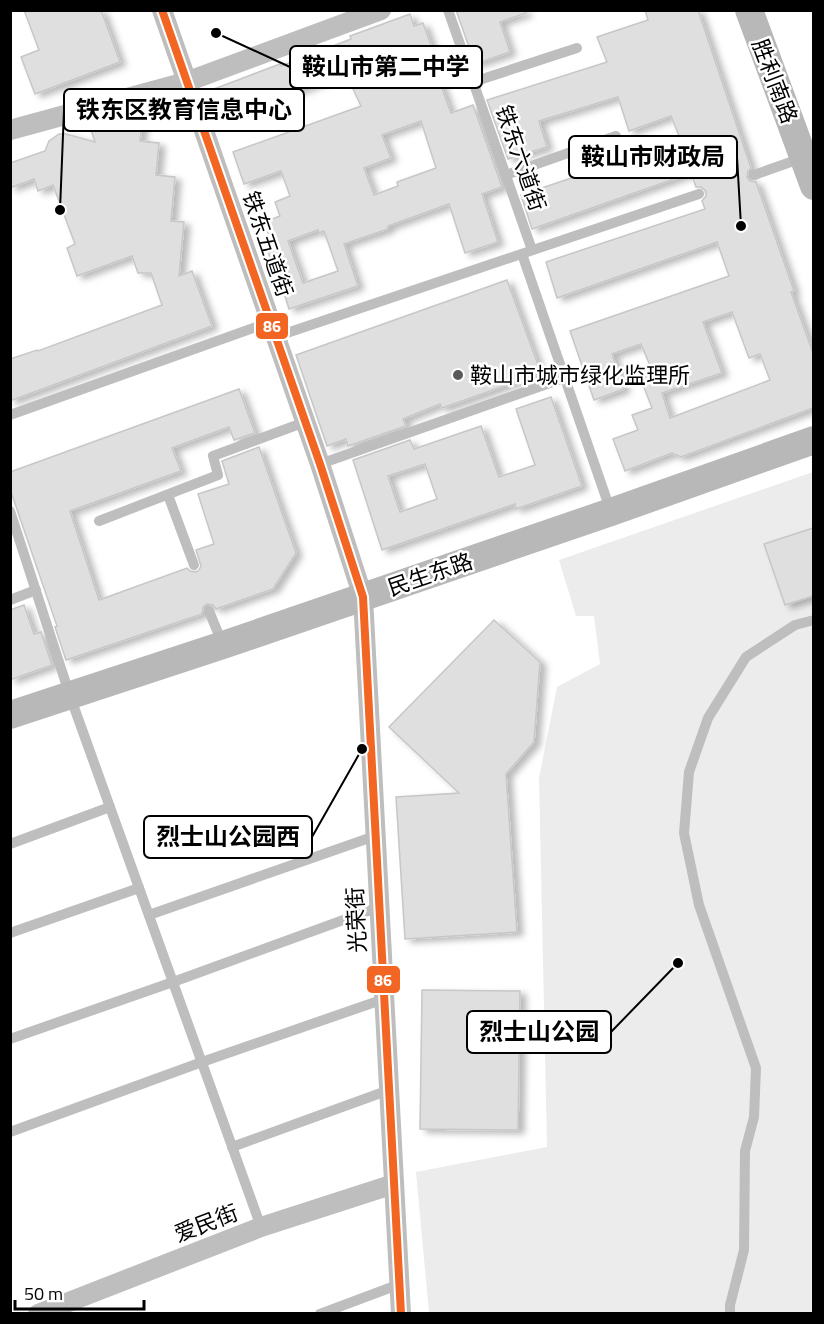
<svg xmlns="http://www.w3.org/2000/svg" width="824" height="1324" font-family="'Titillium Web','Noto Sans SC',sans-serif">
<defs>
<filter id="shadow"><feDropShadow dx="6" dy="3.5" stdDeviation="3" flood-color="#0004"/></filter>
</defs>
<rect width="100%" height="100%" fill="#fff"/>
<!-- green -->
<polygon fill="#ececec" points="813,472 813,1313 429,1313 416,1172 547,1147 539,778 557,687 600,664 594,616 576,616 559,560"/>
<!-- building -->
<g fill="#dfdfdf" stroke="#c7c7c7" stroke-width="1.5" fill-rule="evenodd" filter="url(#shadow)">
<polygon points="24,10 101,10 120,62 35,94 21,57 39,50"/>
<polygon points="456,10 525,10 526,13 500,22 510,52 475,64"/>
<path d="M 645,10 L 698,10 L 751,168 L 748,171 L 747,177 L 750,181 L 756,182 L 794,291 L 791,292 L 813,353 L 813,408 L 681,457 L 672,453 L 625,471 L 613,439 L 638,430 L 632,415 L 652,408 L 640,377 L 653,373 L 641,344 L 612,354 L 624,389 L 594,400 L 570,331 L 729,276 L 717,242 L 557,298 L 546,262 L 705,209 L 702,201 L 706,196 L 706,191 L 701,187 L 696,187 L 691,173 L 532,229 L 521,195 L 681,141 L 671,116 L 629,131 L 618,97 L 539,121 L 547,147 L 508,159 L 487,100 L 607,62 L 597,37 L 648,20 ZM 732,312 L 749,358 L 760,354 L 770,380 L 670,418 L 662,393 L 722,373 L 703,322 Z"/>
<path d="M 410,14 L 414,26 L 423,23 L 437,62 L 433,64 L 451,113 L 473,105 L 502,187 L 482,194 L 498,242 L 465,253 L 449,204 L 388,226 L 388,229 L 344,244 L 358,286 L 289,309 L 280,280 L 278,281 L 267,249 L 273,246 L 264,222 L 280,216 L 275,202 L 290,196 L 281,171 L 244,184 L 233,152 L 361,106 L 345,72 L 225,119 L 214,89 L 280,64 L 281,66 L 351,39 L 350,36 ZM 421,121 L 436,168 L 397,182 L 398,186 L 374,195 L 364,168 L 391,158 L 382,135 ZM 318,230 L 319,233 L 324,231 L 338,271 L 303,283 L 288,241 Z"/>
<polygon points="121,112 143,114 140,141 159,143 156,175 175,177 171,221 184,222 179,276 192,271 212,326 10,401 10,359 37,350 38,351 162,305 151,273 138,273 132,256 77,276 67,248 75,244 53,185 38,191 34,179 10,188 10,163 45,151 49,141 59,134 66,134 95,142 88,121"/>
<polygon points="507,280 541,373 442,408 440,404 403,419 406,426 348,446 346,439 327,446 296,355"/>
<polygon points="239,389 255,433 234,440 229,427 172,448 181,471 70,511 99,600 187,568 190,571 196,572 199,570 201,566 196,550 214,544 198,494 229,484 222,461 259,447 296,553 273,589 216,609 213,605 207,604 203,607 202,614 66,660 55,627 57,626 10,489 10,472"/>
<path d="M 551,397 L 582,486 L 516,509 L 515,504 L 382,550 L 353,460 L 410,440 L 414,449 L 481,426 L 499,477 L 535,465 L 516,409 ZM 425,464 L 437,499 L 400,512 L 388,476 Z"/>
<polygon points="813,528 813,596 785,605 764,544"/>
<polygon points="24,605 34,634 41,632 52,665 10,680 10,610"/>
<polygon points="494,620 540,662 534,742 506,774 517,932 405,939 396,797 459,793 389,727"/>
<polygon points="422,990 520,991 518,1130 420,1129"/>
</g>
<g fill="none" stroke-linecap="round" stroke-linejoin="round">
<!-- service -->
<g stroke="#bebebe" stroke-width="10">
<polyline points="448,10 532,250"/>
<polyline points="473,82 577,48"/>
<polyline points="506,175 616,136"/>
<polyline points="754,175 802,158"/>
<polyline points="522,254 611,512"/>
<polyline points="275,337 699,194"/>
<polyline points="10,415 270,322"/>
<polyline points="320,464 564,378"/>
<polyline points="168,495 194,565"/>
<polyline points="10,511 70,696 261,1227"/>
<polyline points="99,521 218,475 213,456 305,422"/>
<polyline points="10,600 36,590"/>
<polyline points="209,611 223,645"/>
<polyline points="10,844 110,807"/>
<polyline points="149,915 375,836"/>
<polyline points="10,933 139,888"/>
<polyline points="10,1039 173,982 379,907"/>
<polyline points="10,1132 202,1062 384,999"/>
<polyline points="232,1147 389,1090"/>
<polyline points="320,1314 400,1284"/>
<polyline points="730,1314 730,1305 744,1250 745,1151 754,1117 756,1068 699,905 684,833 689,772 708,718 746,657 795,625 814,620"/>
</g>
<!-- minor -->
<g stroke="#bebebe" stroke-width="20">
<polyline points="162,10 320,464 363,597 401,1314"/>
<polyline points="10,130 186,82 381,10"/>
<polyline points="38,1314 261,1227 394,1184"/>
</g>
<!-- secondary -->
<g stroke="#b8b8b8" stroke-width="28">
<polyline points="749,10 814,186"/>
<polyline points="10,715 223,645 611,512 814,440"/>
</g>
<!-- bus-1 casing -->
<g stroke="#fff" stroke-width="12">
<polyline id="bus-1" points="162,10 320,464 363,597 401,1314"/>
</g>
<!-- bus-1 -->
<use href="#bus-1" stroke="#f26522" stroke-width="8"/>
</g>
<!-- markers -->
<circle fill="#595959" stroke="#fff" stroke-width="2" cx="458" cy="375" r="6"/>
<g text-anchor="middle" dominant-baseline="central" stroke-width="5" stroke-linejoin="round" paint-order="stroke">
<!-- street labels -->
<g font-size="22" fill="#000" stroke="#fff">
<text transform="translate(775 81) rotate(69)">胜利南路</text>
<text transform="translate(521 158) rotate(71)">铁东六道街</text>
<text transform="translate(268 244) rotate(71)">铁东五道街</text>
<text transform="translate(430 574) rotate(-19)">民生东路</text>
<text transform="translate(356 920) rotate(-93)">光荣街</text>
<text transform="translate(206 1223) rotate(-21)">爱民街</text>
</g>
<!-- poi labels -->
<g font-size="22" fill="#000" stroke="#fff" text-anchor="start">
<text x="470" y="375">鞍山市城市绿化监理所</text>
</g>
</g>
<!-- callouts -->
<path fill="none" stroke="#000" stroke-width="2" d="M216 33L290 67M60 210L64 110M741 226L737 157M362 749L312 837M678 963L611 1032"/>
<g fill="#000" stroke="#fff" stroke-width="2">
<circle cx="216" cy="33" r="6"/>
<circle cx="60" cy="210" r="6"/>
<circle cx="741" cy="226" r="6"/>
<circle cx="362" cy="749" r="6"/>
<circle cx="678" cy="963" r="6"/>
</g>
<g fill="#fff" stroke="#000" stroke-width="2">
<rect x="290" y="46" width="192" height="42" rx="6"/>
<rect x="64" y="89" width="240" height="42" rx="6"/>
<rect x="569" y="136" width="168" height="42" rx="6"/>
<rect x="144" y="816" width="168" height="42" rx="6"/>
<rect x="467" y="1011" width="144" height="42" rx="6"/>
</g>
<g font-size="24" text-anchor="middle" font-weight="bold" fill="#000">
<text x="386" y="75">鞍山市第二中学</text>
<text x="184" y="118">铁东区教育信息中心</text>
<text x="653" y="165">鞍山市财政局</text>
<text x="228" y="845">烈士山公园西</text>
<text x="539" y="1040">烈士山公园</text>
</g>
<g stroke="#fff" stroke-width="2">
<rect x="255" y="312" width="34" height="28" rx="6" fill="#f26522"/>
<rect x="366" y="965" width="35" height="29" rx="6" fill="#f26522"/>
</g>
<g font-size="16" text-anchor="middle" font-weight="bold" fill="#fff">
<text x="272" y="332">86</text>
<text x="383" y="986">86</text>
</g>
<!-- border -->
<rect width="824" height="1324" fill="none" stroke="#000000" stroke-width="24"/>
<!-- scale -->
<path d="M15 1300v9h129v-9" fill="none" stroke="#000000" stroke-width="3"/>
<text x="24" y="1300" font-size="18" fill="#000000" stroke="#ffffff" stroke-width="4.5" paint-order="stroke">50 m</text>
</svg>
